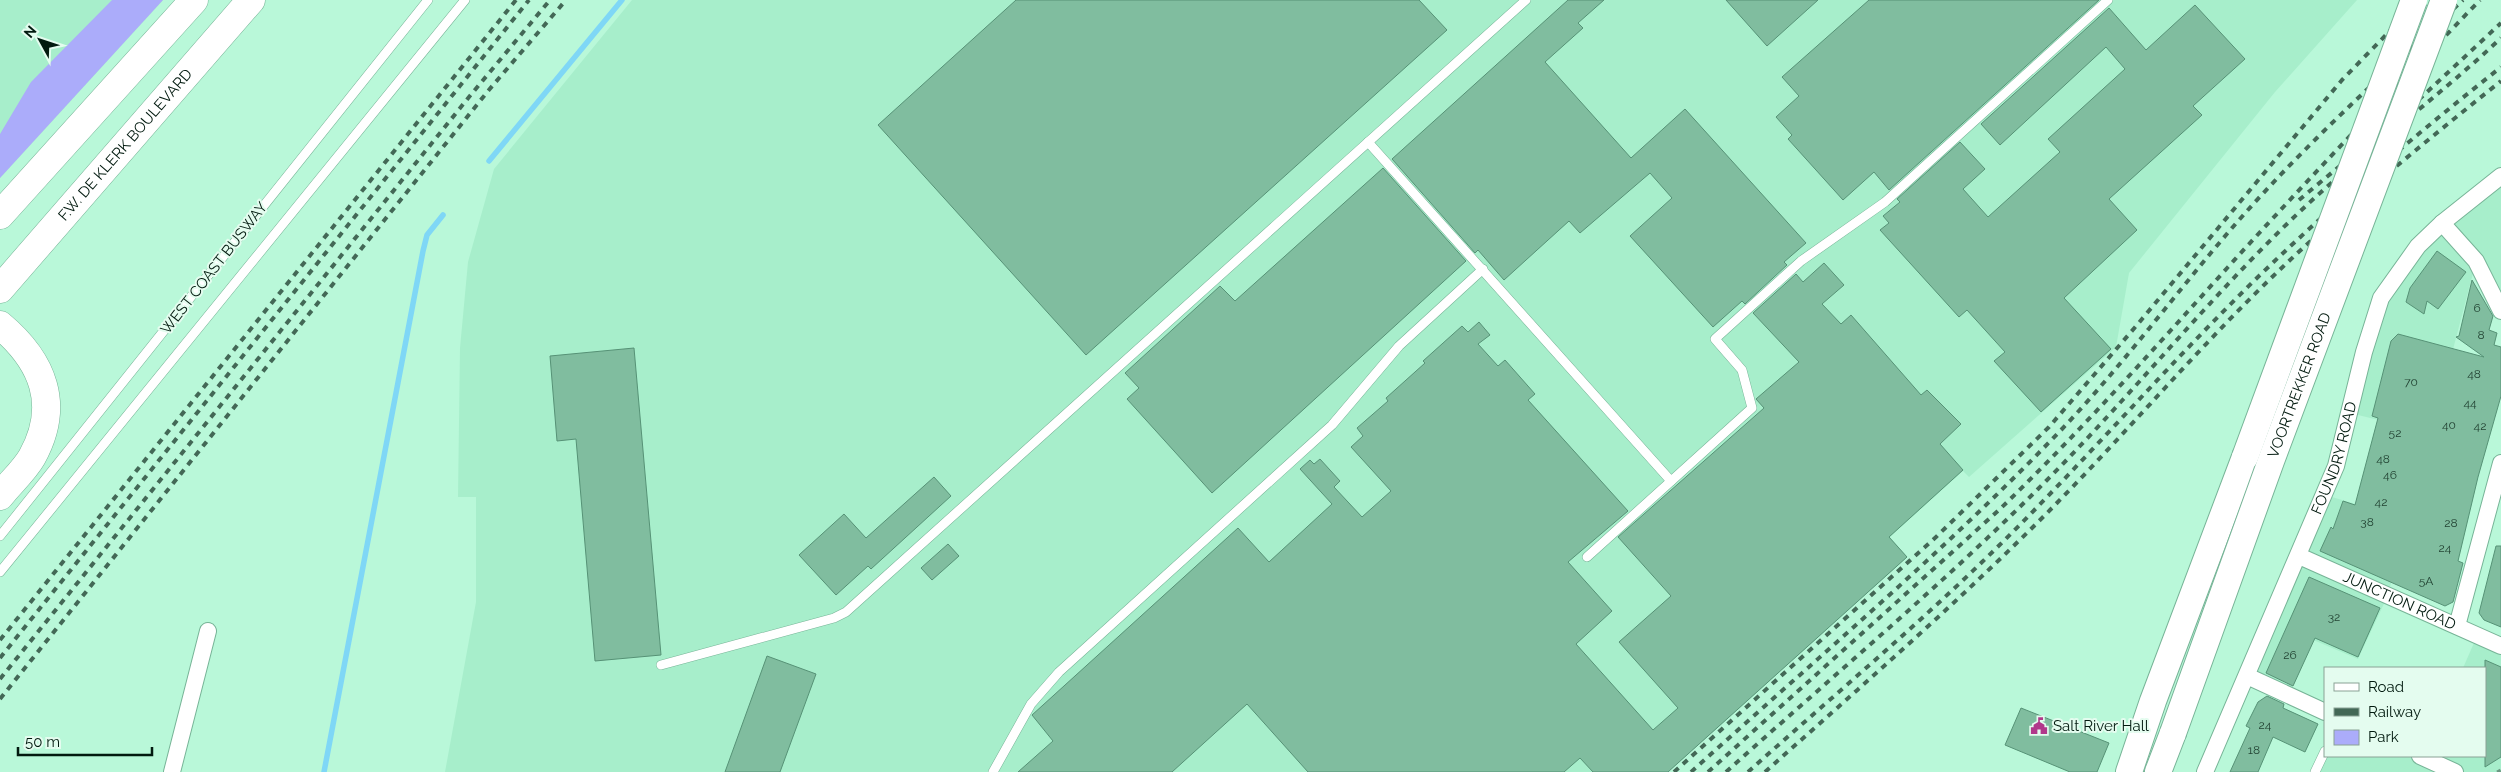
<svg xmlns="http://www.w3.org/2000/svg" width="2501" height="772" font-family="Raleway,sans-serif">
<rect width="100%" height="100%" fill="#b9f8d9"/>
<!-- built -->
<g fill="#a7eecb">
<polygon points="0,0 163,0 0,178"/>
<polygon points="632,0 2357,0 2275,92 2129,273 2116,347 1969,477 1963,471 1890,537 1907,557 1668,772 445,772 476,602 476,497 458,497 460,348 468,262 494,169"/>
<polygon points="2501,176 2501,311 2476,262 2431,433 2350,413 2398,272"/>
<polygon points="2325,495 2407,519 2388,595 2358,659 2311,639 2287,695 2247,676"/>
<polygon points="2477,636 2501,646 2501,772 2315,772 2325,756 2420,756 2442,766 2447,756 2485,756 2485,668 2463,668"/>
</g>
<!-- green -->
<polygon fill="#abacfa" points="112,0 163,0 0,178 0,134 31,82"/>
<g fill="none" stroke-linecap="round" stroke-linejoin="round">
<!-- stream -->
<g stroke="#7fd7f6" stroke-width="5.5">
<polyline points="489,161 622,0"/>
<polyline points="324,772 423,251 427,235 443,215"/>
</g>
</g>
<!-- building -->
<g fill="#80bd9f" stroke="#569276">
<polygon points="1016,0 1419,0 1447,30 1086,355 878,125"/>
<polygon points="1568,0 1604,0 1578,23 1583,28 1545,62 1631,158 1685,109 1806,243 1784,262 1787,265 1745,304 1742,301 1713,327 1630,236 1672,198 1650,173 1580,233 1569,221 1504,280 1478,250 1475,253 1392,159"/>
<polygon points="1726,0 1818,0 1767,46"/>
<polygon points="1869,0 2099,0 1889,190 1874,172 1843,200 1788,139 1792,135 1776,117 1799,96 1782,77"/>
<polygon points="2195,5 2245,59 2193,106 2202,115 2109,199 2137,230 2064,298 2111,349 2041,412 1994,361 2005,352 1967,310 1959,317 1880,230 1889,223 1883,216 1900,202 1897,199 1960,142 1985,169 1963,189 1988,217 2060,152 2048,139 2125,69 2106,47 2000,145 1981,124 2109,8 2146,50"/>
<polygon points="1383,168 1466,261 1212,493 1127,399 1139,388 1125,373 1220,286 1235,301"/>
<polygon points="2437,251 2466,272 2438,309 2427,301 2424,314 2406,302 2410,288"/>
<polygon points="1824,263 1844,285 1822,304 1841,324 1851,315 1921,395 1927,390 1961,424 1940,444 1963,470 1889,537 1907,557 1668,772 1593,772 1580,758 1564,772 1308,772 1247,704 1172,772 1018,772 1053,741 1032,715 1238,528 1269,562 1332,504 1300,469 1310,460 1314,464 1320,459 1340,481 1334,487 1362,517 1391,491 1351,447 1363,436 1357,428 1388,401 1386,398 1425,363 1423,361 1462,326 1468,332 1479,322 1490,335 1478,344 1498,366 1505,360 1535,394 1528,400 1628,511 1568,562 1612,611 1576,644 1653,730 1678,708 1619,642 1671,596 1618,537 1764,408 1756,399 1799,362 1753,313 1796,274 1803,282"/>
<polygon points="2472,280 2493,316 2489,330 2497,333 2494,345 2501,347 2501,396 2478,477 2458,561 2463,563 2453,602 2445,606 2320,551 2331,527 2333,529 2343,501 2355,505 2378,418 2372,416 2391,341 2398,334 2484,357 2456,337 2459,336"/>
<polygon points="634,348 661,655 595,661 576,439 557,441 550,356"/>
<polygon points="934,477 951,496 871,569 868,566 836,595 799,555 844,514 866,538"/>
<polygon points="948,544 959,556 932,580 921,568"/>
<polygon points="2496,546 2501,546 2501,627 2484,620 2479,613"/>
<polygon points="2309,577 2380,608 2358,657 2315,638 2293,686 2266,673"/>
<polygon points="767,656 816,674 780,772 725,772"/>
<polygon points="2485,660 2501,667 2501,757 2485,767"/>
<polygon points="2267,696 2284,704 2283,708 2318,724 2305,752 2273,737 2258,772 2230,772 2250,728 2246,726 2258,702"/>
<polygon points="2021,708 2109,743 2097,772 2070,772 2005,745"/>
</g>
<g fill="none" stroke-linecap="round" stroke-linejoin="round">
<!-- lane casing -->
<g stroke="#77b497" stroke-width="10">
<g id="lane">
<polyline points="1368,142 1671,481"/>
<polyline points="0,536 428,0"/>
<polyline points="1587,557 1752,408 1742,370 1715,339 1801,261 1885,202 2108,0"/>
<polyline points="0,572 465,0"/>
<polyline points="661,665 834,618 846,612 1526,0"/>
<polyline points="993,772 1031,704 1059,672 1332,425 1399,346 1483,269"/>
<polyline points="2315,772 2325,751"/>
</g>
</g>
<!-- street casing -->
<g stroke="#77b497" stroke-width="18">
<g id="street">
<polyline points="2442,223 2476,261 2501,311"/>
<path id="s1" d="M 2299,556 L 2501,646"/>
<polyline points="2457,626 2501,463"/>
<polyline points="2247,676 2325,712"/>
<polyline points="2420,756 2455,772"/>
<polyline points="172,772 208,631"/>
<path id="s2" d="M 2205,772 L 2336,466 L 2364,352 L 2381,298 L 2418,246 L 2442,223 L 2501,176"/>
</g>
</g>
<!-- primary casing -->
<g stroke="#77b497" stroke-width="28">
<g id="primary">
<polyline points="2129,772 2153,701 2245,457"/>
<polyline points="2158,772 2173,733"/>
</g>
</g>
<!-- highway casing -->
<g stroke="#77b497" stroke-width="29">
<g id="highway">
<polyline points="0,215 194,0"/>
<path id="s3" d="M 0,289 L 251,0"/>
<path d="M 0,325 C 43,361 61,405 32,457 C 24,471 10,483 0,496"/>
</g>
</g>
<!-- path -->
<polyline stroke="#6a9882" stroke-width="3" stroke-dasharray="4 4" stroke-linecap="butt" points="2497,772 2501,770"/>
<!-- lane -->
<use href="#lane" stroke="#fff" stroke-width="9"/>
<!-- street -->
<use href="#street" stroke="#fff" stroke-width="16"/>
<!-- primary -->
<use href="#primary" stroke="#fff" stroke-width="26"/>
<!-- highway -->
<use href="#highway" stroke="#fff" stroke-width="28"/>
<!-- rail -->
<g stroke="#436856" stroke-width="4" stroke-dasharray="6 6" stroke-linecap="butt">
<polyline points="2299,200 2412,106 2501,23"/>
<polyline points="0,640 516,0"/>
<polyline points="0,658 529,0"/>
<polyline points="0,679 469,97 550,0"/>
<polyline points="0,699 488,91 566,0"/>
<polyline points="1674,772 1936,537 2049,427 2137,325 2342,80 2420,0"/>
<path d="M 1691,772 C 1816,659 1945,551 2062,429 C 2122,366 2175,294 2232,228 C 2303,146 2384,74 2463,0"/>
<path d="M 1708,772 L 1999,510 C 2083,429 2160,342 2238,256 C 2317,170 2398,85 2480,0"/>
<path d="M 1726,772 C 1835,674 1948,580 2051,476 C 2133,393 2206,302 2290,221 C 2357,156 2433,102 2501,38"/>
<path d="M 1748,772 C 1825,703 1905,636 1980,564 C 2077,471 2164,368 2261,274 C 2338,200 2418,133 2501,67"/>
<path d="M 1765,772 C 1856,691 1948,611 2035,525 C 2114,447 2186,361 2266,283 C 2340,211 2420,146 2501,81"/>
</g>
<!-- primary-bridge casing -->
<g stroke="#77b497" stroke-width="28" stroke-linecap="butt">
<g id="primary-bridge">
<polyline points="2245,457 2414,0"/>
<path id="s4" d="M 2173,733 L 2271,461 L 2444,0"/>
</g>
</g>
<!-- primary-bridge -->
<use href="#primary-bridge" stroke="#fff" stroke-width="26"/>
</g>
<!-- icons -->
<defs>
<g id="civic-bare" transform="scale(1.35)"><path d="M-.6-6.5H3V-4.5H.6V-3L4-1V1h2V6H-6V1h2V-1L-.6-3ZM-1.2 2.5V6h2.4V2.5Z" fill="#b1388b" stroke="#e4fcef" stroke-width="2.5" paint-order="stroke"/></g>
</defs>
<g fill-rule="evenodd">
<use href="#civic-bare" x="2039" y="726"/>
</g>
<g text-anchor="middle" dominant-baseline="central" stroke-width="4" stroke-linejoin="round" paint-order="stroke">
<!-- number labels -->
<g font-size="12" fill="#224333">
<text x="2477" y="308">6</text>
<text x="2481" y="335">8</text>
<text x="2474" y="374">48</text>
<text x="2411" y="382">70</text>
<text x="2470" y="403">44</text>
<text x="2449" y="425">40</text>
<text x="2480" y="426">42</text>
<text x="2395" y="433">52</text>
<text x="2383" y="459">48</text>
<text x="2390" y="475">46</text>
<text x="2381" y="502">42</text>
<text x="2367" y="522">38</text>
<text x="2451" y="523">28</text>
<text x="2445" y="548">24</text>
<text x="2426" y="581">5A</text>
<text x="2334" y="617">32</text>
<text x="2290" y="655">26</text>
<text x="2265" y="725">24</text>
<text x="2254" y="750">18</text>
</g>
<!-- street labels -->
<g font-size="15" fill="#021a0f" stroke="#e4fcef">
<text stroke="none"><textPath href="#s3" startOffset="191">F.W. DE KLERK BOULEVARD</textPath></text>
<text transform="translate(214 268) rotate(-52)">WEST COAST BUSWAY</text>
<text stroke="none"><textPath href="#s4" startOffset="370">VOORTREKKER ROAD</textPath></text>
<text stroke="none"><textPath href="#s2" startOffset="340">FOUNDRY ROAD</textPath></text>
<text stroke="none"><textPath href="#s1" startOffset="110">JUNCTION ROAD</textPath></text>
</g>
<!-- poi labels -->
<g font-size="15" fill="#021a0f" stroke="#e4fcef" text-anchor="start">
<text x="2053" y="726">Salt River Hall</text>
</g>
</g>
<!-- legend -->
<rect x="2324" y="667" width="162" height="90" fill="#e4fcef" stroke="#8aa295"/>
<rect x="2334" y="683" width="25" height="8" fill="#ffffff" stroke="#8aa295"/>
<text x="2368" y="692" font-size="15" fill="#021a0f">Road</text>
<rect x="2334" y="708" width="25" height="8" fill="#436856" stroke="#8aa295"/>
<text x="2368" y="717" font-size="15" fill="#021a0f">Railway</text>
<rect x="2334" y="730" width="25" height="15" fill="#abacfa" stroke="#8aa295"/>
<text x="2368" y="742" font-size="15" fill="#021a0f">Park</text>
<!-- north arrow -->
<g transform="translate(40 40) rotate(310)" stroke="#e4fcef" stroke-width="4" paint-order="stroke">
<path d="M0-4L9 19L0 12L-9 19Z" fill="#021a0f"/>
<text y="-8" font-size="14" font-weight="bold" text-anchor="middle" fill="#021a0f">N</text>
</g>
<!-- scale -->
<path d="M18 747v8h134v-8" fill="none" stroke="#021a0f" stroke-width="2.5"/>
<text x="25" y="747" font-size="15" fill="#021a0f" stroke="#e4fcef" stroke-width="4" paint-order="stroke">50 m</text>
</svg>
